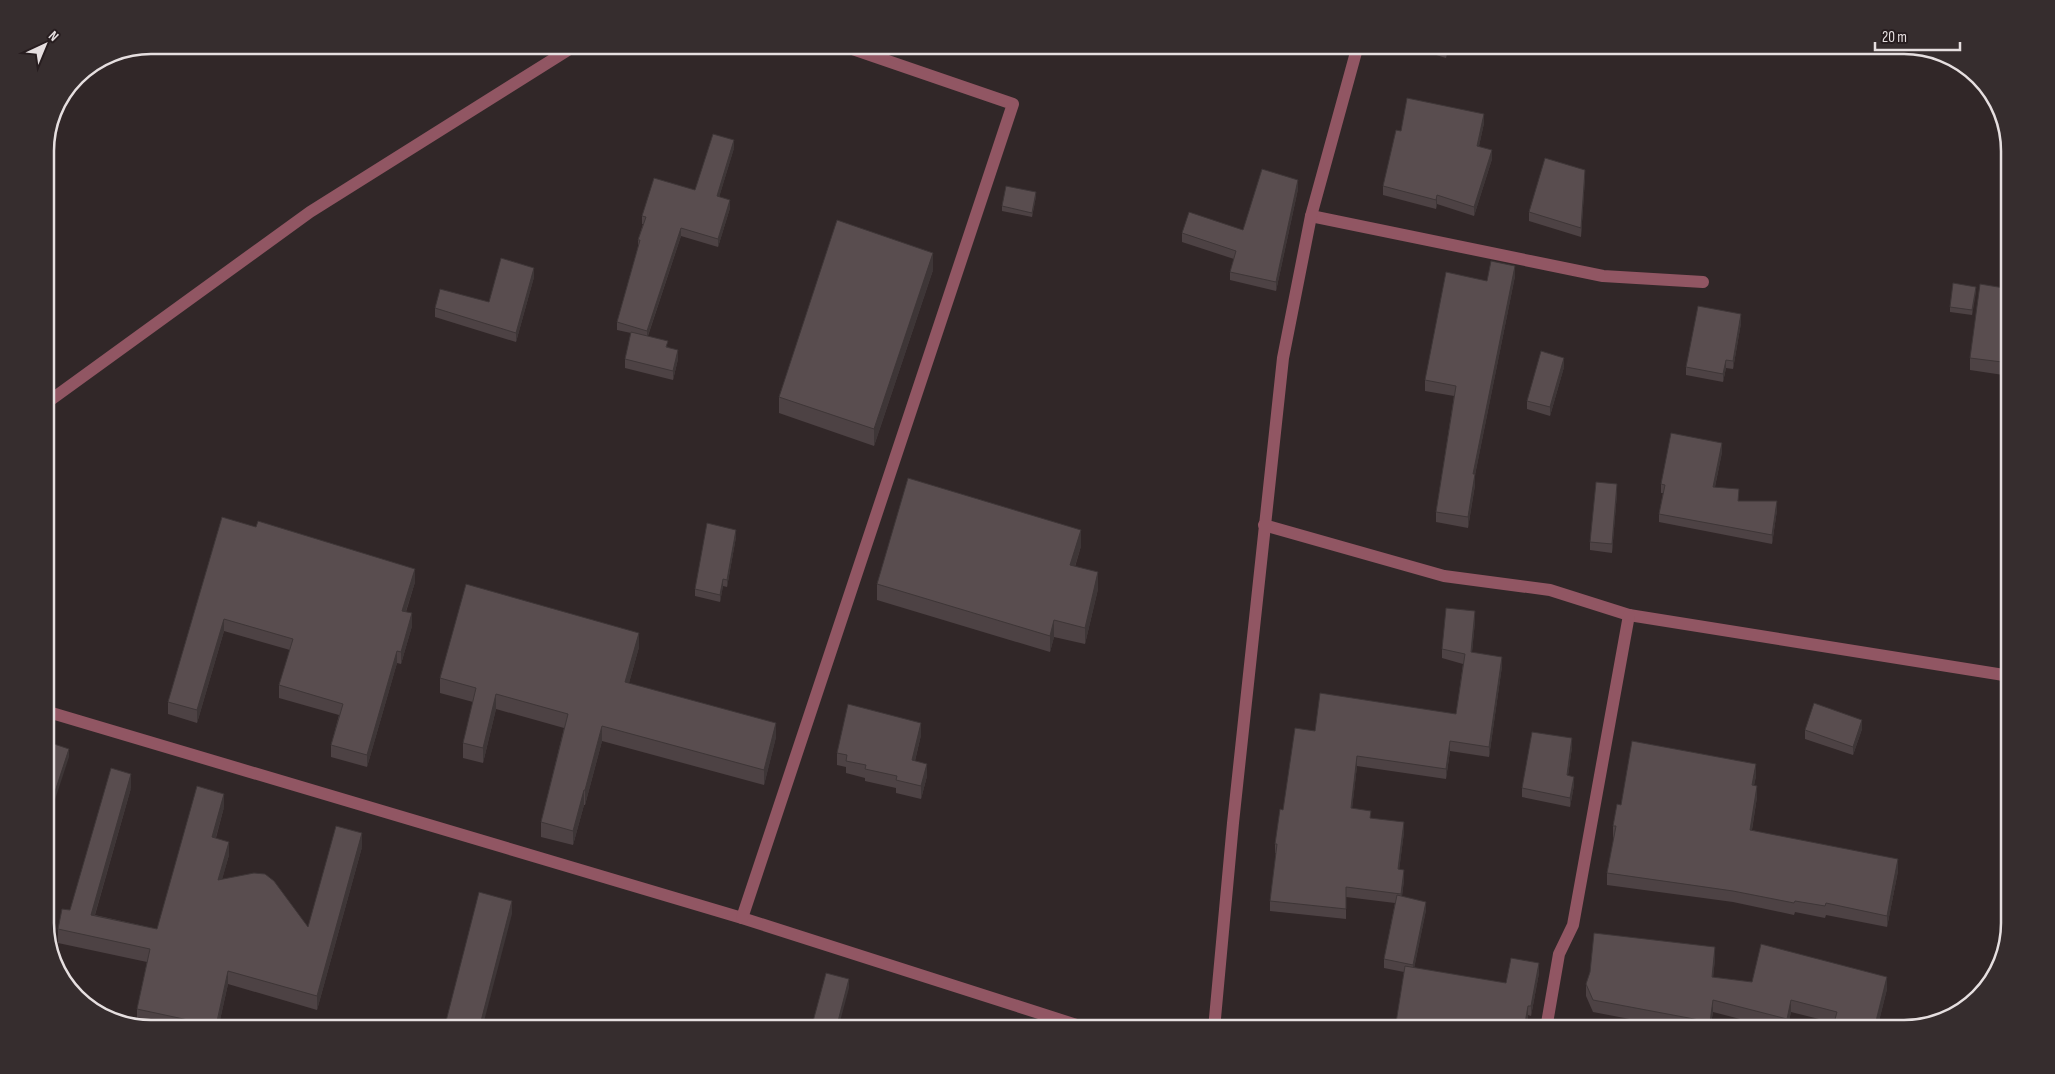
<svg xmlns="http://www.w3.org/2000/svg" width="2055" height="1074" font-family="'Sofia Sans Condensed',sans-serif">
<rect width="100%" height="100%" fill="#312728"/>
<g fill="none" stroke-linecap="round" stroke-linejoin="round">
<!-- street -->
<g stroke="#915663" stroke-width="12">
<polyline points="1311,216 1603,276 1703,282"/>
<polyline points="45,404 310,212 576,45"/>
<polyline points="1264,525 1444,576 1550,590 1629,615 2010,676"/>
<polyline points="45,711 742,918 1089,1029"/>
<polyline points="742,918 1013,104 841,45"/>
<polyline points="1214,1029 1233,823 1283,358 1311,216 1358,45"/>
<polyline points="1546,1029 1559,954 1573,925 1629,615"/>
</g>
</g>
<!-- wall -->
<g fill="#4d4244">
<polygon points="1423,45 1449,45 1446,58 1423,51"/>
<polygon points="1846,45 1878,45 1877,49"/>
<polygon points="1484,123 1479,146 1492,159 1474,216 1437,204 1436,209 1383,195 1383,186 1401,131"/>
<polygon points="734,148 719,197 730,208 718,247 681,236 648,336 668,347 678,359 673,380 625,368 625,359 631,333 617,330 617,322 638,247 638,240 643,224 642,224 642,216 695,190"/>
<polygon points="1585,178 1581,237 1529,221 1529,212"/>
<polygon points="1298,189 1276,291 1230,280 1230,272 1234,259 1182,242 1182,233 1243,230"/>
<polygon points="1036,196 1032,217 1002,211 1002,206"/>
<polygon points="933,270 874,446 779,413 779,397"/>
<polygon points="1515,276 1475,475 1475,485 1468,528 1436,522 1436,512 1454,396 1425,391 1425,380 1487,281"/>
<polygon points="534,277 516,342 435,317 435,308 489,302"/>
<polygon points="2010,289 2010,376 1970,370 1970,358"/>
<polygon points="1976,291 1972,315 1950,312 1950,307"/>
<polygon points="1741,323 1733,369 1726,368 1723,382 1686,375 1686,367"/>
<polygon points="1564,367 1550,416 1527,409 1527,401"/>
<polygon points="1722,452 1715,487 1739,501 1777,510 1772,544 1659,522 1659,514 1663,493 1661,493 1661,484"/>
<polygon points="1617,493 1612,553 1590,550 1590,542"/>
<polygon points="222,517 415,582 406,612 412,626 401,664 397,663 367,767 331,757 331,745 339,715 279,698 279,685 290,650 224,631 197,723 168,714 168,702"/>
<polygon points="736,537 727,587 723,586 720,602 695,596 695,589"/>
<polygon points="1081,546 1075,567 1098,589 1085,644 1054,637 1050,652 877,600 877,584"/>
<polygon points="1475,621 1472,652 1502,666 1489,757 1450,751 1446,779 1357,766 1352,808 1371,818 1404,832 1399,870 1404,880 1402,896 1426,910 1414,968 1506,983 1539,973 1531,1016 1528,1015 1526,1029 1395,1029 1404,972 1384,968 1384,959 1395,903 1346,897 1346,919 1270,911 1270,901 1276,853 1275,853 1275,844 1283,810 1315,731 1456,714 1463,664 1442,658 1442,649"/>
<polygon points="639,647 629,683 776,737 764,785 602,741 585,805 584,805 573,845 541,837 541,822 564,728 496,709 483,763 463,758 463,743 473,702 440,693 440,678"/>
<polygon points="1862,729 1853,755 1805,739 1805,730"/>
<polygon points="921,735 915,761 927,776 921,799 896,793 896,788 865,781 865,778 846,773 846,767 837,765 837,753"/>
<polygon points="1572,747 1568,775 1574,785 1570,807 1522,797 1522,788"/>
<polygon points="1756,776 1754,785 1757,797 1752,830 1898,871 1887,927 1826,915 1825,918 1795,912 1794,915 1733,902 1607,885 1607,873 1614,838 1613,837 1613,826 1621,805"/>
<polygon points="131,788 95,915 157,929 224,807 216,838 229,855 222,879 308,927 362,847 317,1010 228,984 218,1029 165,1029 137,1023 137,1009 147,962 58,943 58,929 70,910"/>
<polygon points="1715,959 1713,977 1752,982 1887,989 1877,1029 1834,1029 1835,1023 1791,1012 1787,1029 1779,1029 1713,1012 1710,1029 1682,1029 1593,1012 1586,996 1586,984"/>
</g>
<!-- shaded-wall -->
<g fill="#3e3637">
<polygon points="1448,45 1449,45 1446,58 1446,51"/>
<polygon points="1484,114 1484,123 1477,155 1477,146"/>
<polygon points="734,140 734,148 717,204 717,196"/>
<polygon points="1492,150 1492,159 1474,216 1474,207"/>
<polygon points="1585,170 1585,178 1581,237 1581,228"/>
<polygon points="1298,180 1298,189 1276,291 1276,282"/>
<polygon points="1036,192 1036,196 1032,217 1032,213"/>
<polygon points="1437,195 1437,204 1436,209 1436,200"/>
<polygon points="730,200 730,208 718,247 718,239"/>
<polygon points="681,228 681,236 647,338 647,331"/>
<polygon points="933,253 933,270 874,446 874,429"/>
<polygon points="1515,266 1515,276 1475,475 1475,485 1468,528 1468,517 1473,474"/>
<polygon points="534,268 534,277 516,342 516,333"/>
<polygon points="1976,287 1976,291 1972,315 1972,310"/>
<polygon points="1741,314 1741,323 1733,369 1733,361"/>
<polygon points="678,350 678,359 673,380 673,371"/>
<polygon points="1564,358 1564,367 1550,416 1550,407"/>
<polygon points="1726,360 1726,368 1723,382 1723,374"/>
<polygon points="1722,443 1722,452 1713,496 1713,487"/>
<polygon points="1617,484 1617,493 1612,553 1612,544"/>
<polygon points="1777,501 1777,510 1772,544 1772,535"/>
<polygon points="736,530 736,537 727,587 727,580"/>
<polygon points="1081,530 1081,546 1070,582 1070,565"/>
<polygon points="415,569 415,582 402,623 402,611"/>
<polygon points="1098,572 1098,589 1085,644 1085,628"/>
<polygon points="723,579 723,586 720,602 720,595"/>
<polygon points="1475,611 1475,621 1471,662 1471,652"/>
<polygon points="412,613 412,626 401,664 401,652"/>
<polygon points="224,619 224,631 197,723 197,710"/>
<polygon points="1054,620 1054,637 1050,652 1050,636"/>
<polygon points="639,633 639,647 625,697 625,682"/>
<polygon points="397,651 397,663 367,767 367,755"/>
<polygon points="1502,657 1502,666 1489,757 1489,747"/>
<polygon points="496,694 496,709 483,763 483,748"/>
<polygon points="1862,720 1862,729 1853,755 1853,747"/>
<polygon points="776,723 776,737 764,785 764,770"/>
<polygon points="921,723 921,735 912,773 912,760"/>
<polygon points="602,726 602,741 585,805 585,790"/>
<polygon points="1572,738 1572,747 1567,784 1567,775"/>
<polygon points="1450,741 1450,751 1446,779 1446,769"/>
<polygon points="69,749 69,757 45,830 45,822"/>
<polygon points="1357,756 1357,766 1351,818 1351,808"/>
<polygon points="927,764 927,776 921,799 921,786"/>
<polygon points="1756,764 1756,776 1752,796 1752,785"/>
<polygon points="131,774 131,788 91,928 91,915"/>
<polygon points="1574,777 1574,785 1570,807 1570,798"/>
<polygon points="1757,786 1757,797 1750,841 1750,830"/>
<polygon points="584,790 584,805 573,845 573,831"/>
<polygon points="224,794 224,807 212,851 212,837"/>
<polygon points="1404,822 1404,832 1398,879 1398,869"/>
<polygon points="362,833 362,847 317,1010 317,996"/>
<polygon points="229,842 229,855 218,894 218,880"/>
<polygon points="1898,859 1898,871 1887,927 1887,916"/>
<polygon points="1404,870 1404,880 1401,904 1401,894"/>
<polygon points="512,901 512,914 482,1029 479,1029"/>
<polygon points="1426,902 1426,910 1413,974 1413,965"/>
<polygon points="1715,947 1715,959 1712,989 1712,977"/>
<polygon points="1539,963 1539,973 1531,1016 1531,1006"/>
<polygon points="228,971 228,984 218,1029 216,1029"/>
<polygon points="1887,977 1887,989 1877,1029 1874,1029"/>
<polygon points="849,979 849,988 838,1029 836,1029"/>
<polygon points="1713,1000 1713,1012 1710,1029 1710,1022"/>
<polygon points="1791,1000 1791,1012 1787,1029 1787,1019"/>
<polygon points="1528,1006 1528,1015 1526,1029 1524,1029"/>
</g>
<!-- building -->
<g fill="#594d4f" stroke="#3e3637">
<polygon points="1425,45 1448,45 1446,51"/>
<polygon points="1407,98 1484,114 1477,146 1492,150 1474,207 1437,195 1436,200 1383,186 1396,130 1401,131"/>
<polygon points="713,134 734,140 717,196 730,200 718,239 681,228 647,331 617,322 640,240 638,240 646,217 642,216 654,178 695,190"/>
<polygon points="1545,158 1585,170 1581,228 1529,212"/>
<polygon points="1262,169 1298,180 1276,282 1230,272 1236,251 1182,233 1189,212 1243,230"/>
<polygon points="1006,186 1036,192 1032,213 1002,206"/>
<polygon points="837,220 933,253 874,429 779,397"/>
<polygon points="501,258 534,268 516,333 435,308 440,289 489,302"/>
<polygon points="1491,261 1515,266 1473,474 1475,474 1468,517 1436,512 1456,386 1425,380 1446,272 1487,281"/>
<polygon points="1953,283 1976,287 1972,310 1950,307"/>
<polygon points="1980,284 2010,289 2010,363 1970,358"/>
<polygon points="1698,306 1741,314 1733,361 1726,360 1723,374 1686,367"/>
<polygon points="631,332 668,341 666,347 678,350 673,371 625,359"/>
<polygon points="1541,351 1564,358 1550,407 1527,401"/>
<polygon points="1671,433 1722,443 1713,487 1739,489 1738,501 1777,501 1772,535 1659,514 1665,485 1661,484"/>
<polygon points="908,478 1081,530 1070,565 1098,572 1085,628 1054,620 1050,636 877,584"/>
<polygon points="1596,482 1617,484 1612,544 1590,542"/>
<polygon points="222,517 256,527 258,521 415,569 402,611 412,613 401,652 397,651 367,755 331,745 343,704 279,685 293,639 224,619 197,710 168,702"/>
<polygon points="707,523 736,530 727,580 723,579 720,595 695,589"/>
<polygon points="466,584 639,633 625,682 776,723 764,770 602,726 585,790 584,790 573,831 541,822 568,714 496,694 483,748 463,743 476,688 440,678"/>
<polygon points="1446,608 1475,611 1471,652 1502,657 1489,747 1450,741 1446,769 1357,756 1351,808 1371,811 1370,818 1404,822 1398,869 1404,870 1401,894 1346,887 1346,909 1270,901 1277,844 1275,844 1280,809 1283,810 1295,728 1315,731 1320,693 1456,714 1465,654 1442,649"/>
<polygon points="1814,703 1862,720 1853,747 1805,730"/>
<polygon points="848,704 921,723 912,760 927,764 921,786 896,780 897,776 865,769 866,765 846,761 847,755 837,753"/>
<polygon points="1532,732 1572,738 1567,775 1574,777 1570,798 1522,788"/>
<polygon points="45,741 69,749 45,822"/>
<polygon points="1632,741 1756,764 1752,785 1757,786 1750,830 1898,859 1887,916 1826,903 1825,906 1795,901 1794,903 1733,891 1607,873 1616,826 1613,826 1617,804 1621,805"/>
<polygon points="111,768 131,774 91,915 157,929 197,786 224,794 212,837 229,842 218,880 254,873 265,874 274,881 308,927 336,826 362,833 317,996 228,971 216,1026 137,1009 150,949 58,929 62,909 70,910"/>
<polygon points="479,892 512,901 479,1029 444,1029"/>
<polygon points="1397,895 1426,902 1413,965 1384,959"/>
<polygon points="1594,933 1715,947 1712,977 1752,982 1761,944 1887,977 1874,1029 1857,1029 1834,1023 1837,1012 1791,1000 1787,1019 1713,1000 1710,1022 1593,1000 1586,984 1590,972"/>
<polygon points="1511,958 1539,963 1531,1006 1528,1006 1524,1029 1395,1029 1405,966 1506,983"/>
<polygon points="826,973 849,979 836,1029 811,1029"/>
<polygon points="666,1024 681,1029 664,1029"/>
</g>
<!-- crop -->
<path d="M0 0H2055V1074H0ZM151 54H1904A97 97 0 0 1 2001 151V923A97 97 0 0 1 1904 1020H151A97 97 0 0 1 54 923V151A97 97 0 0 1 151 54Z" fill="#362d2e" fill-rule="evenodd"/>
<path fill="none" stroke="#e6dfe0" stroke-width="2.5" d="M151 54H1904A97 97 0 0 1 2001 151V923A97 97 0 0 1 1904 1020H151A97 97 0 0 1 54 923V151A97 97 0 0 1 151 54Z"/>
<!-- north arrow -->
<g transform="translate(45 45) rotate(44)" stroke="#271d1f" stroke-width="4" paint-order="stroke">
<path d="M0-4L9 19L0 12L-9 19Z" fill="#e6dfe0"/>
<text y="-8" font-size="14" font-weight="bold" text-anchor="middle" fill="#e6dfe0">N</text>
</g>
<!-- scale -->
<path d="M1875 42v8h85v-8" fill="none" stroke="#e6dfe0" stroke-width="2.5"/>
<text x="1882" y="42" font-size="15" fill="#e6dfe0" stroke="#271d1f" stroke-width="4" paint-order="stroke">20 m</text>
</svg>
